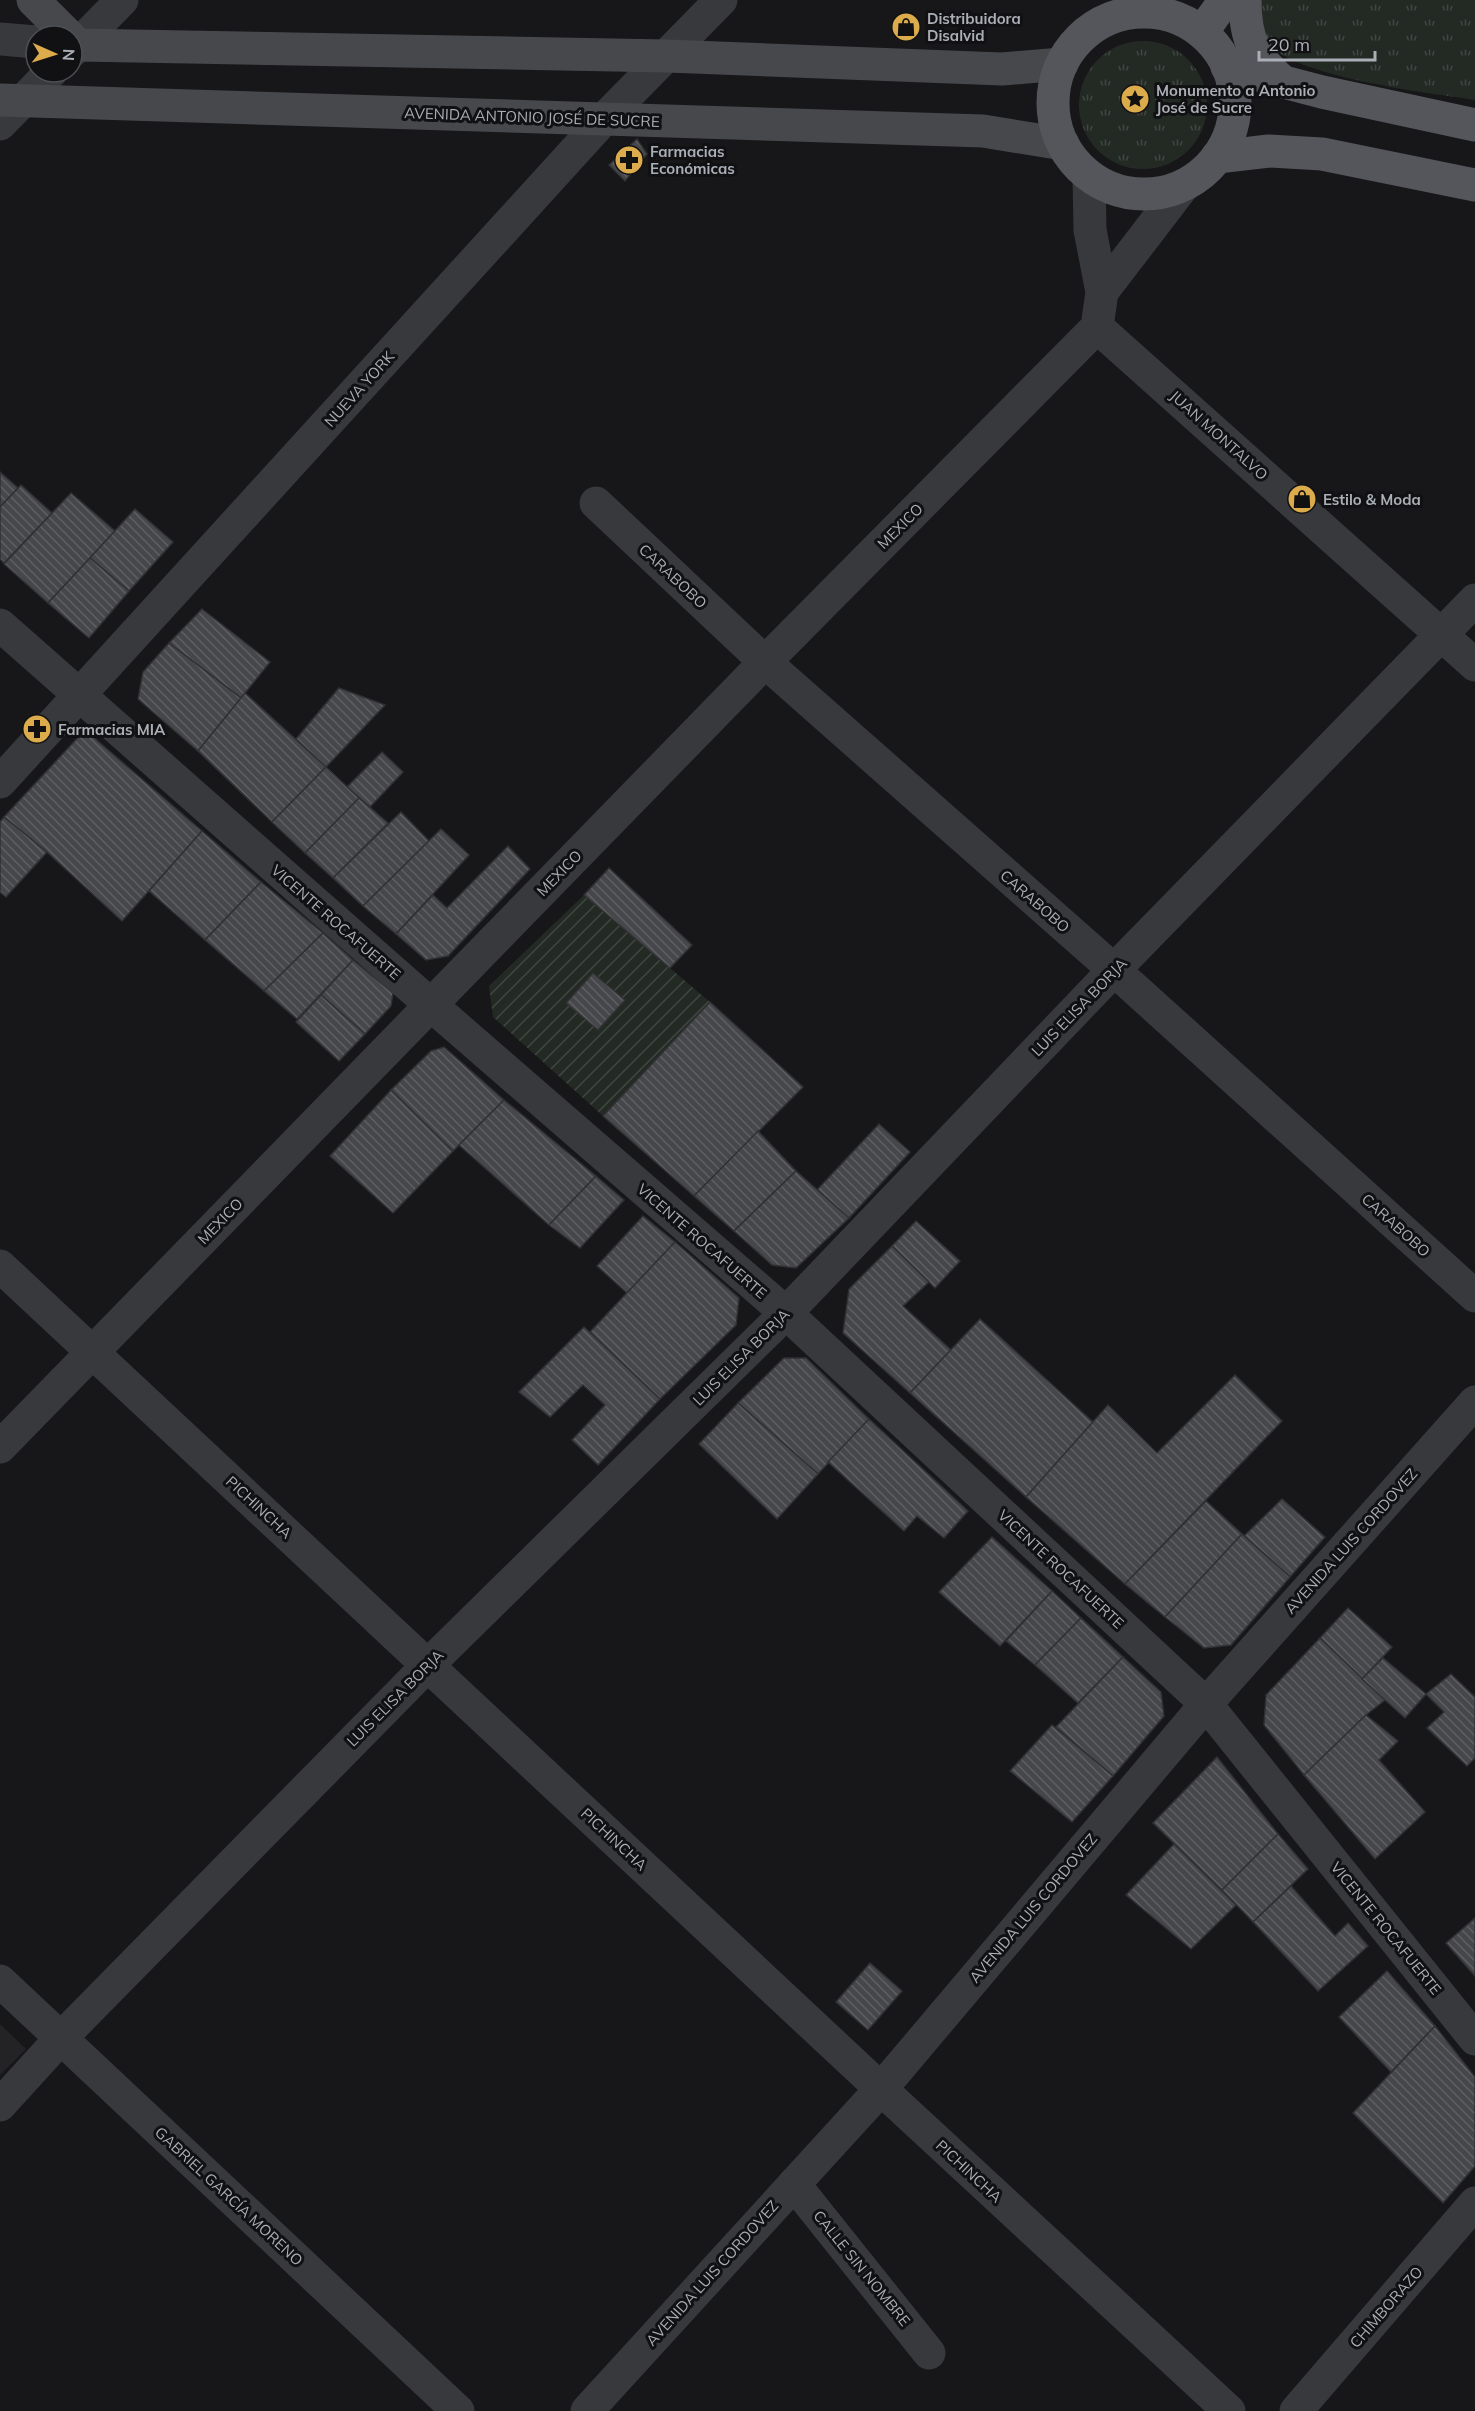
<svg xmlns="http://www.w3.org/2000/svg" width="1475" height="2411" font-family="Mulish,sans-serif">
<defs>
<pattern id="park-tufts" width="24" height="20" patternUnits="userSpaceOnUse" patternTransform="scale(1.5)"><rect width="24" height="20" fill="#232a24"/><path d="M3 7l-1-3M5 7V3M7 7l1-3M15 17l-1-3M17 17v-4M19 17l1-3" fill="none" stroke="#404642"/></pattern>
<pattern id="garden-furrows" width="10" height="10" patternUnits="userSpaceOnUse" patternTransform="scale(1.5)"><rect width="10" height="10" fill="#232a24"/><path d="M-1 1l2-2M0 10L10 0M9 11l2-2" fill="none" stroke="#404642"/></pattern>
<pattern id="building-back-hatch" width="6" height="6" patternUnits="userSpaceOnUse" patternTransform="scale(1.5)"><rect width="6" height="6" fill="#46474a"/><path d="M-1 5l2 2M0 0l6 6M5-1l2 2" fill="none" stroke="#5e5f62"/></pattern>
</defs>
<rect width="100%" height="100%" fill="#171618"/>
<!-- built -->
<polygon fill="#232325" points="0,2024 26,2049 0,2075"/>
<!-- park -->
<g fill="url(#park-tufts)">
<path d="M 1259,0 L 1475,0 L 1475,100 C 1432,93 1267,76 1257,28 C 1256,20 1258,8 1259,0 Z"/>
<circle cx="1143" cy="105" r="64"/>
</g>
<!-- garden -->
<polygon fill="url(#garden-furrows)" points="584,895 710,1002 603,1116 493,1017 489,986"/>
<!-- building -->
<g fill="url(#building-back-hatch)" stroke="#313134" stroke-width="1.5">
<polygon points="637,139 647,154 625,181 609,165"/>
<polygon points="0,472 18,488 0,507"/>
<polygon points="21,485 52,513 4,563 0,559 0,507"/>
<polygon points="71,493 115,531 48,603 4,564"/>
<polygon points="135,509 173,542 129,591 90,558"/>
<polygon points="90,558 129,591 89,638 48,603"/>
<polygon points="202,609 270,662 241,698 169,643"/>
<polygon points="169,643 241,698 198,751 138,699 143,672"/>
<polygon points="339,688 385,705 326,767 296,739"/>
<polygon points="245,693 326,767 272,822 198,751"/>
<polygon points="85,730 202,831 122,921 47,852 4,817"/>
<polygon points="382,752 403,772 370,807 347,787"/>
<polygon points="326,767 359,798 305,853 272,822"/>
<polygon points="359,798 388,823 333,878 305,853"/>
<polygon points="401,812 429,841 363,906 333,878"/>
<polygon points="4,817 47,852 6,897 0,892 0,822"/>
<polygon points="441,829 469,855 396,934 363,906"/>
<polygon points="202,831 261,882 205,940 149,891"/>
<polygon points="508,846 530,869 448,956 426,960 396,934 433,895 447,908"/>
<polygon points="609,868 692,945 670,968 584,895"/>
<polygon points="261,882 323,933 264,991 205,940"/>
<polygon points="323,933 353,960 297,1019 264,991"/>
<polygon points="353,960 393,993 391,1006 365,1034 321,995"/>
<polygon points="593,973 625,1000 598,1030 566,1003"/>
<polygon points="321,995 365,1034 339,1061 296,1022"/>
<polygon points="710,1002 803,1087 694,1196 603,1116"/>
<polygon points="444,1047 504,1100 453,1151 391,1090 431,1051"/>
<polygon points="391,1090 453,1151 393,1213 330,1156"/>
<polygon points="504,1100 596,1176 549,1225 459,1145"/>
<polygon points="879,1124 910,1152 849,1218 817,1190"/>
<polygon points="758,1131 796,1171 734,1231 694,1196"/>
<polygon points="796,1171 849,1218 796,1268 772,1265 734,1231"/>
<polygon points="596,1176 624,1200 580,1248 549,1225"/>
<polygon points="643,1216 675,1242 627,1293 597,1266"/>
<polygon points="916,1221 960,1261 935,1288 892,1246"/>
<polygon points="675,1242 739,1298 736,1325 660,1399 590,1332"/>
<polygon points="892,1246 929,1282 903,1306 951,1350 910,1393 843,1333 849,1289"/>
<polygon points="980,1319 1093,1422 1026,1497 910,1393"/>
<polygon points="584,1327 660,1399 598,1465 572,1440 605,1405 583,1385 550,1417 519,1392"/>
<polygon points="784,1358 806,1358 869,1419 818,1474 738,1403"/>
<polygon points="1235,1375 1282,1421 1125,1584 1026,1497 1108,1405 1157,1453"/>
<polygon points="738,1403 818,1474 777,1519 699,1444"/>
<polygon points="869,1419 968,1511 944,1538 917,1516 904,1531 828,1462"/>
<polygon points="1282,1499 1325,1537 1290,1577 1244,1536"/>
<polygon points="1206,1501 1242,1534 1165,1617 1125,1584"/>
<polygon points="1242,1534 1290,1577 1231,1645 1204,1648 1165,1617"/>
<polygon points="992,1537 1052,1591 1000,1646 939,1592"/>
<polygon points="1052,1591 1081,1618 1035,1665 1006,1641"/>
<polygon points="1348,1608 1392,1647 1362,1679 1320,1638"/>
<polygon points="1081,1618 1123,1657 1078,1703 1035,1665"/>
<polygon points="1320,1638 1385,1700 1366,1715 1304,1775 1264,1725 1266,1695"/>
<polygon points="1123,1657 1161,1692 1164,1716 1113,1776 1056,1727"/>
<polygon points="1383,1658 1426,1694 1405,1718 1362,1679"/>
<polygon points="1451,1674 1475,1697 1475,1758 1467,1766 1427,1728 1444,1712 1426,1694"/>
<polygon points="1366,1715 1398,1741 1379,1760 1425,1812 1375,1859 1304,1775"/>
<polygon points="1052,1725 1113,1776 1072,1822 1010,1771"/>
<polygon points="1217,1757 1278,1834 1222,1890 1153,1823"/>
<polygon points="1278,1834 1308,1869 1253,1922 1222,1890"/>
<polygon points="1174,1844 1236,1905 1191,1949 1126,1895"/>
<polygon points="1291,1886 1335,1936 1348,1923 1368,1946 1318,1991 1253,1922"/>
<polygon points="1475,1918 1475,1976 1446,1943"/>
<polygon points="870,1963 902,1991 868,2030 836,2002"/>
<polygon points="1387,1971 1435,2026 1391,2072 1339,2017"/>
<polygon points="1435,2026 1475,2077 1475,2166 1443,2203 1353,2113"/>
</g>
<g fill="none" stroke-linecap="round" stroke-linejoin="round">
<!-- street -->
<g stroke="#38393d" stroke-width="33">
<polyline points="0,39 36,42"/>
<polyline points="72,51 122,0"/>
<polyline points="0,124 51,72"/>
<polyline points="1102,292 1184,185"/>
<polyline points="1097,327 1475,665"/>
<polyline points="596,503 765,662 1114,970 1475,1296"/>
<polyline points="0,625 431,1005 786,1313 1206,1704 1475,2039"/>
<polyline points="0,782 604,119 721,0"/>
<polyline points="0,1266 881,2089 1229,2411"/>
<polyline points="0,1447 765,662 1097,327 1102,292 1090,230 1089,176"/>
<polyline points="0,1981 458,2411"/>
<polyline points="0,2105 61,2038 428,1665 786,1313 1114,970 1475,600"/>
<polyline points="794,2184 929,2353"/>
<polyline points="587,2411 881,2089 1206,1704 1475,1402"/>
<polyline points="1296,2411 1475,2203"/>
</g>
<!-- secondary -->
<g stroke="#46484c" stroke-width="33">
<polyline points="33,0 69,36"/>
<polyline points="72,39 78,45 667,56 1002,69 1062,64"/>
<polyline points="0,100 983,131 1063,144"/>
</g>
<!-- primary -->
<g stroke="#54565b" stroke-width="33">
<path d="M 1245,0 C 1245,40 1254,56 1283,82"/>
<circle cx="1144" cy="103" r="91"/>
<polyline points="1202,32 1225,0"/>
<polyline points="1227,67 1322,92 1475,125"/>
<polyline points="1217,157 1269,151 1322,154 1475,185"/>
</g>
</g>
<!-- icons -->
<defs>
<g id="shop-disc" transform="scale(1.5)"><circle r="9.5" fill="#dbab4c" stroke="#111113"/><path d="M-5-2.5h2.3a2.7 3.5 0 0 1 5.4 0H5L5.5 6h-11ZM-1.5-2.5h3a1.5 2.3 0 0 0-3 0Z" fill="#111"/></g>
<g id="sight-disc" transform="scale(1.5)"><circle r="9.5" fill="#dbab4c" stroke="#111113"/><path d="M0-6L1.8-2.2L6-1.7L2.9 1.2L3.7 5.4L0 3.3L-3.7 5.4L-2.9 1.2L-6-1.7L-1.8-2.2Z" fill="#111"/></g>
<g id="pharmacy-disc" transform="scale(1.5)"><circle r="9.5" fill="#dbab4c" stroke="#111113"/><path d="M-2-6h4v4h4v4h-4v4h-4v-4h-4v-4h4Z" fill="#111"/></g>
</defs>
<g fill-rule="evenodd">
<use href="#shop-disc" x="906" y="27"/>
<use href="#sight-disc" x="1135" y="99"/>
<use href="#pharmacy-disc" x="629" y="160"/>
<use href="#shop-disc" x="1302" y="499"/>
<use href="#pharmacy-disc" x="37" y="729"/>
</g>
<g text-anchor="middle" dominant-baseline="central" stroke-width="6" stroke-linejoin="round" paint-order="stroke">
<!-- poi labels -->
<g font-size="15" font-weight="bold" fill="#aaaeb6" stroke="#111113" text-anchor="start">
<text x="927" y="18">Distribuidora<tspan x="927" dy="17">Disalvid</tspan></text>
<text x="1156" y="90">Monumento a Antonio<tspan x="1156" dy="17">José de Sucre</tspan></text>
<text x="650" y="151">Farmacias<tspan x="650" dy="17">Económicas</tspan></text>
<text x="1323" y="499">Estilo &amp; Moda</text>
<text x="58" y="729">Farmacias MIA</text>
</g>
<!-- street labels -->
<g font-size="15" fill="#aaaeb6" stroke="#111113">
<text transform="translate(532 117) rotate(2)">AVENIDA ANTONIO JOSÉ DE SUCRE</text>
<text transform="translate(359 389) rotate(-48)">NUEVA YORK</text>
<text transform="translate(1219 435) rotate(42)">JUAN MONTALVO</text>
<text transform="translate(900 526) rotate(-45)">MEXICO</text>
<text transform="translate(673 576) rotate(43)">CARABOBO</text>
<text transform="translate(559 873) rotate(-46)">MEXICO</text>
<text transform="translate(1035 901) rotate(41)">CARABOBO</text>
<text transform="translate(336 922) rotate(41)">VICENTE ROCAFUERTE</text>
<text transform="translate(1079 1007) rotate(-46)">LUIS ELISA BORJA</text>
<text transform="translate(220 1221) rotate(-46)">MEXICO</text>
<text transform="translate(1396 1225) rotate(42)">CARABOBO</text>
<text transform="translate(702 1241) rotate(41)">VICENTE ROCAFUERTE</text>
<text transform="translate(741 1357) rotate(-45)">LUIS ELISA BORJA</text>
<text transform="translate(259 1507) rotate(43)">PICHINCHA</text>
<text transform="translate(1351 1541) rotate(-48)">AVENIDA LUIS CORDOVEZ</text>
<text transform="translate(1061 1569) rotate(43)">VICENTE ROCAFUERTE</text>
<text transform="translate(395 1698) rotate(-45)">LUIS ELISA BORJA</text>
<text transform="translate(614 1839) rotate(43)">PICHINCHA</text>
<text transform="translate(1033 1908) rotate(-50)">AVENIDA LUIS CORDOVEZ</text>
<text transform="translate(1386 1928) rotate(51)">VICENTE ROCAFUERTE</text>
<text transform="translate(969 2171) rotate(43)">PICHINCHA</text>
<text transform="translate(229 2196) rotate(43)">GABRIEL GARCÍA MORENO</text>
<text transform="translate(862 2268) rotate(51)">CALLE SIN NOMBRE</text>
<text transform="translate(712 2273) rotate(-48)">AVENIDA LUIS CORDOVEZ</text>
<text transform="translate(1386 2307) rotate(-49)">CHIMBORAZO</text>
</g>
</g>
<!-- north arrow -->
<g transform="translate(54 54) rotate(93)"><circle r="28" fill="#111113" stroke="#4e5054" stroke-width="1.5"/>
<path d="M0-4.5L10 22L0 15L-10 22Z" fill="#dbab4c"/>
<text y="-9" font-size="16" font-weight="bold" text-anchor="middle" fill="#aaaeb6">N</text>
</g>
<!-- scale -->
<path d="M1259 51v9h116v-9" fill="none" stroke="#aaaeb6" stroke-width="3"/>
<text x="1268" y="51" font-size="18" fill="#aaaeb6" stroke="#111113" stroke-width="4.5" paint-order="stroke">20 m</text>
</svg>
